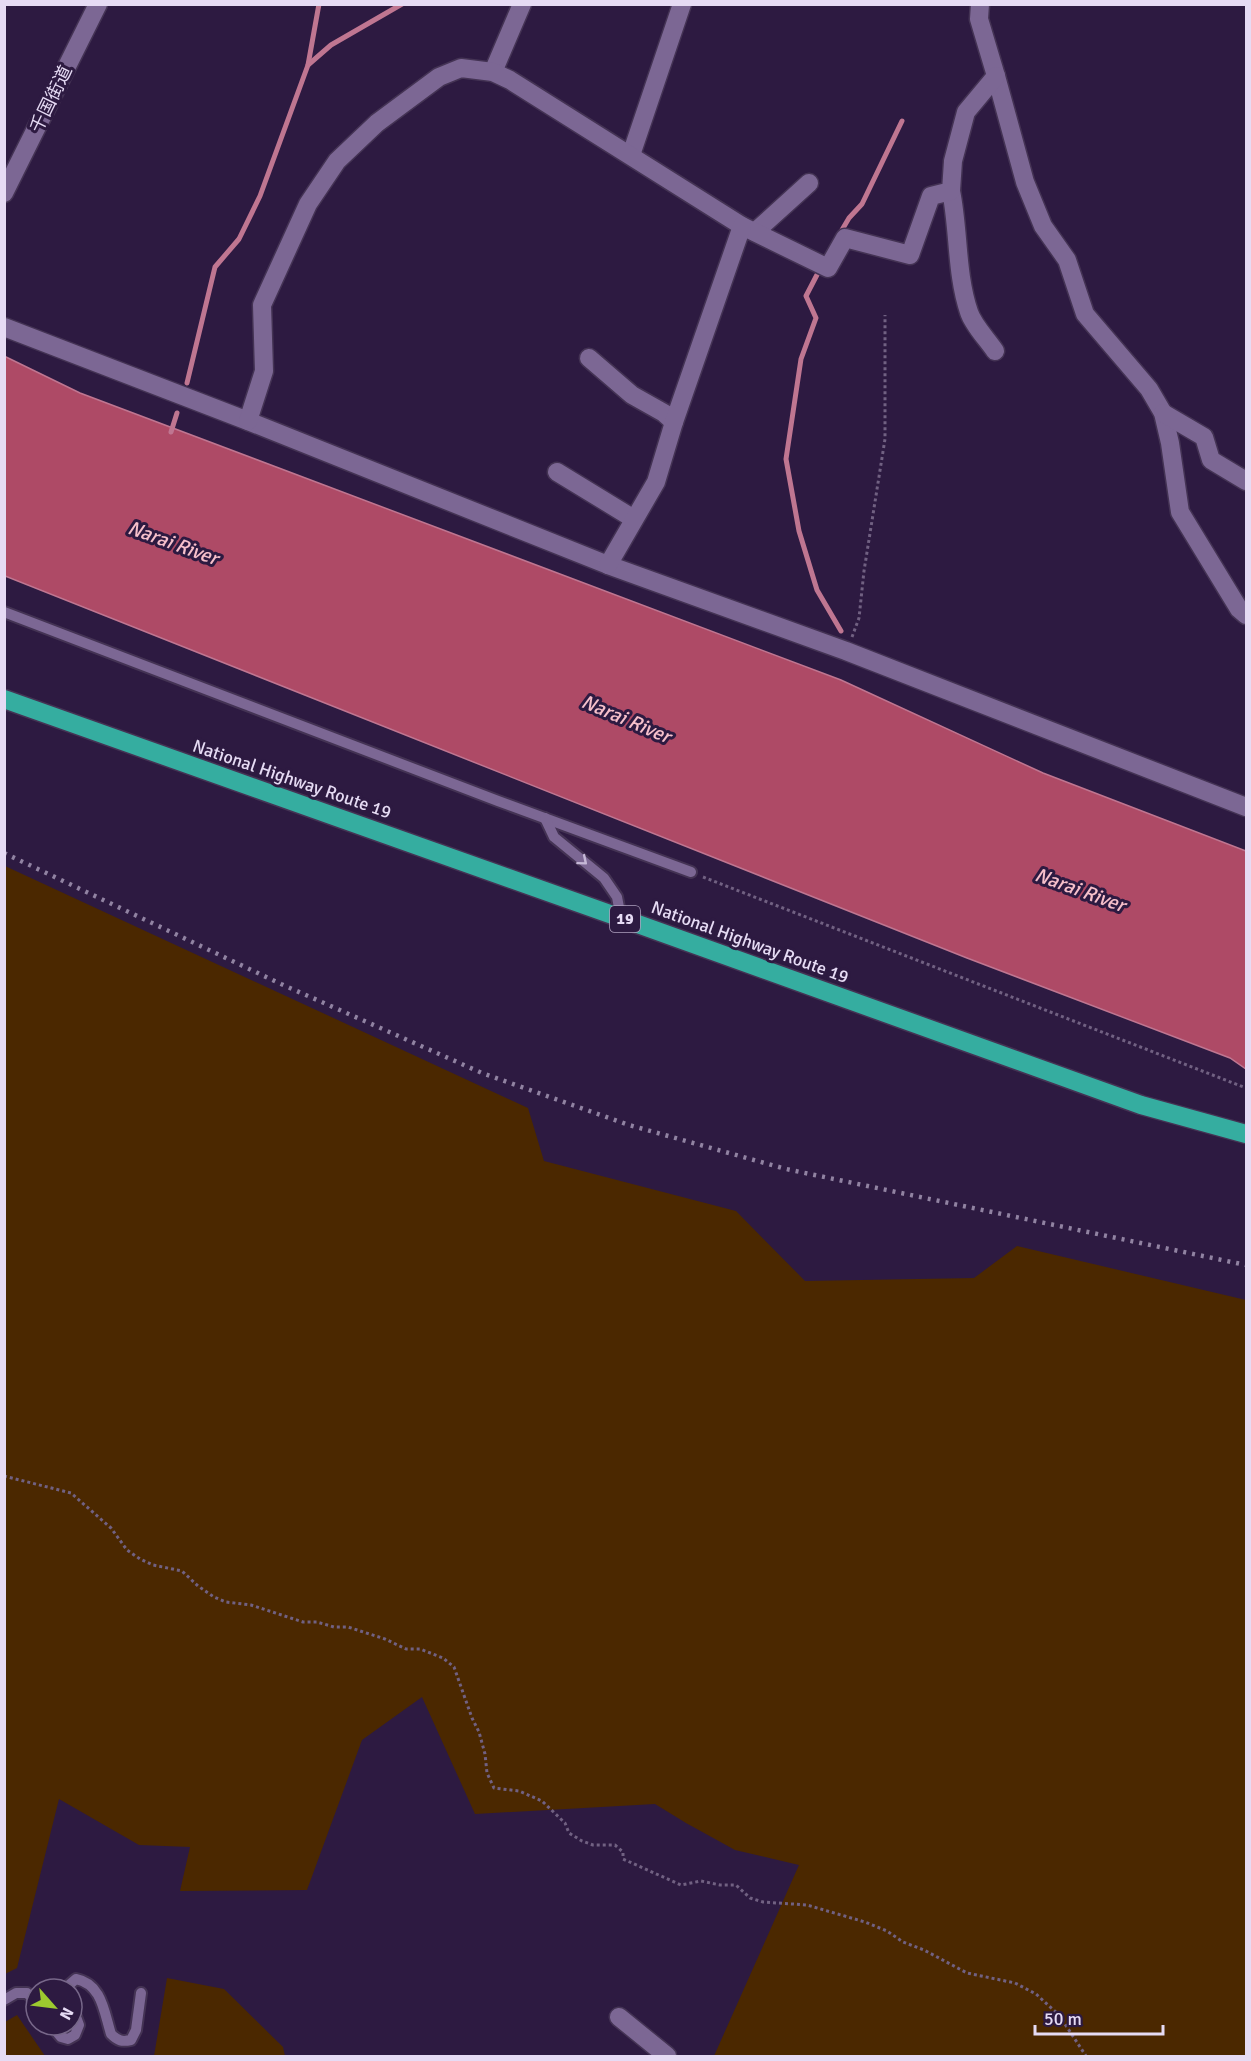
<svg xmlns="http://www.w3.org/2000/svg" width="1251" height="2061" font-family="Signika,'Noto Sans JP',sans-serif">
<rect width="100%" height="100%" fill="#2d1a41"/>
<!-- green -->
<g fill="#4b2800">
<polygon points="5,866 528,1108 544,1161 736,1211 805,1281 974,1278 1017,1246 1246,1300 1246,2056 714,2056 799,1865 735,1850 686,1823 655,1804 475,1814 422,1697 362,1740 307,1890 180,1891 190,1847 139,1845 59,1799 17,1968 5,1974"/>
<polygon points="167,1978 224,1989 283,2047 285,2056 154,2056"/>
<polygon points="17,2015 45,2056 5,2056 5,2022"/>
</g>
<!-- water -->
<polygon fill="#ae4a66" stroke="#bf7691" stroke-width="1.5" points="4,356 80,393 841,680 1043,773 1246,851 1246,1069 1230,1058 967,958 5,576"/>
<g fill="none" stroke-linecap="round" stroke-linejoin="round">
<!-- stream -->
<g stroke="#bf7691" stroke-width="5">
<polyline points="308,65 331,45 402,4"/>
<polyline points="839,235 849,218 862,204 902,121"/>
<polyline points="820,269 806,296 816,318 801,359 786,459 799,531 817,590 841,631"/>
<polyline points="187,383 215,267 239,239 260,196 308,65 319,4"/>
<polyline points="171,432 177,413"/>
</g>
<!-- lane casing -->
<g stroke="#443354" stroke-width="14">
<g id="lane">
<polyline points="4,612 498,801 691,872"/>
<polyline points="545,818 554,837 604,878 617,897 621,918"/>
<path d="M 69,1989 L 69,1985 L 76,1979 C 102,1984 104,2012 111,2034 C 118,2041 122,2042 131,2040 L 136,2030 L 141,1993"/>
<polyline points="4,2000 16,1993 27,1993 36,2002"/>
<polyline points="51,2025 61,2037 68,2039 75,2035 79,2025 72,2006"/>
</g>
</g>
<!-- street casing -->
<g stroke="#443354" stroke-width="21">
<g id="street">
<polyline points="980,4 979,19 996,76 1025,182 1043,226 1067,260 1085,314 1149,389 1163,413 1170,443 1180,512 1239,609 1246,615"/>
<polyline points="493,72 522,4"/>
<polyline points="631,155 682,4"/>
<path d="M 951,191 C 959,230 956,274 969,312 C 973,325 987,339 995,351"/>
<polyline points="755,232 809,183"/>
<polyline points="4,327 248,421 608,565 846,651 1246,807"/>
<polyline points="589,358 632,395 664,413 674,422"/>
<polyline points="1163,413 1204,437 1211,460 1246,481"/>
<polyline points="248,421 264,371 262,305 308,204 337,161 377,123 439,77 461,68 493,72 510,80 742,226 828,268 845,238 910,255 931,196 951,191 953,161 966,112 996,76"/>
<polyline points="557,472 634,519"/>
<polyline points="608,565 656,482 674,422 742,226"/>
<polyline points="619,2017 667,2056"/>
</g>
</g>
<!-- secondary casing -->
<g stroke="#443354" stroke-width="21">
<polyline id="secondary" points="4,193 98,4"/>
</g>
<!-- highway casing -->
<g stroke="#443354" stroke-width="21">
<polyline id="highway" points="4,699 621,918 1141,1105 1246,1134"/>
</g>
<!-- path -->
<g stroke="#716182" stroke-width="3" stroke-dasharray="3 3" stroke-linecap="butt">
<polyline points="852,637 859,618 864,571 885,439 885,315"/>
<polyline points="703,877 1246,1088"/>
<polyline points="4,1476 71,1493 111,1528 127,1550 140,1559 153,1565 182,1571 198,1586 214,1597 226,1602 251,1605 303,1622 317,1622 334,1627 348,1627 385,1639 406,1649 420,1649 443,1658 454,1667 472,1718 479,1732 485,1754 487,1773 494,1788 519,1791 542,1801 565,1823 569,1833 582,1841 593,1845 615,1845 623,1852 623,1859 681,1885 701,1881 720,1885 736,1885 750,1898 763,1902 807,1905 865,1922 887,1931 903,1942 924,1950 967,1973 1015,1983 1036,1994 1059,2015 1086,2056"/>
</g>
<!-- lane -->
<use href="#lane" stroke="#7c6794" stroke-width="10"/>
<!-- street -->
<use href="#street" stroke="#7c6794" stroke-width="18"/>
<!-- secondary -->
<use href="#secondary" stroke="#7c6794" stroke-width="18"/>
<!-- highway -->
<use href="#highway" stroke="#35ada0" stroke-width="18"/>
<!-- rail -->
<polyline stroke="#9183a2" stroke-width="4.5" stroke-dasharray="3 6" stroke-linecap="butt" points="4,853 281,984 482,1073 629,1125 786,1169 1246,1265"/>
</g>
<!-- one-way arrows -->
<defs><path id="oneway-chevron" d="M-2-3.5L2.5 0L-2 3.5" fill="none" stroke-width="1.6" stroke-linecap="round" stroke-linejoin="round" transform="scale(1.5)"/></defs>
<use stroke="#c6b8d7" href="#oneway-chevron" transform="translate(583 861) rotate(40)"/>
<g text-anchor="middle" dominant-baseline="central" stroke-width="6" stroke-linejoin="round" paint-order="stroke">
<!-- shield labels -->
<rect fill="#2d1a41" stroke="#aea1be" stroke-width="1.5" x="610" y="906" width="30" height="26" rx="4.5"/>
<g font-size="16" font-weight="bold" fill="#e6dbf4">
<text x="625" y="919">19</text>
</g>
<!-- street labels -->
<g font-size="18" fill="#e6dbf4" stroke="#2d1a41">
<text transform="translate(51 99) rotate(-64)">千国街道</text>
<text transform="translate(292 779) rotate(19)">National Highway Route 19</text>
<text transform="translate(750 942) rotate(20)">National Highway Route 19</text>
</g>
<!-- water labels -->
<g font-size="20" font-style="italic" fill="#f7c0cb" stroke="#2d1a41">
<text transform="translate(173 543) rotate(20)">Narai River</text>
<text transform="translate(626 719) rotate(23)">Narai River</text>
<text transform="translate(1080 890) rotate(20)">Narai River</text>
</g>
</g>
<!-- border -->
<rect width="1251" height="2061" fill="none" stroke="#e6dbf4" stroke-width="12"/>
<!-- north arrow -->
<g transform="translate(54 2007) rotate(118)"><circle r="28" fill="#2d1a41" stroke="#776789" stroke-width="1.5"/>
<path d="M0-4.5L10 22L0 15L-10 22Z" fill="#9dca2f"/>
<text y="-9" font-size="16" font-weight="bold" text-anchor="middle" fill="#e6dbf4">N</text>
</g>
<!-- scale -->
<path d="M1035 2025v9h128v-9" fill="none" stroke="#e6dbf4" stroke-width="3"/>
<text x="1044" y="2025" font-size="18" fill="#e6dbf4" stroke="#2d1a41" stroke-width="4.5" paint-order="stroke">50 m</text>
</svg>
